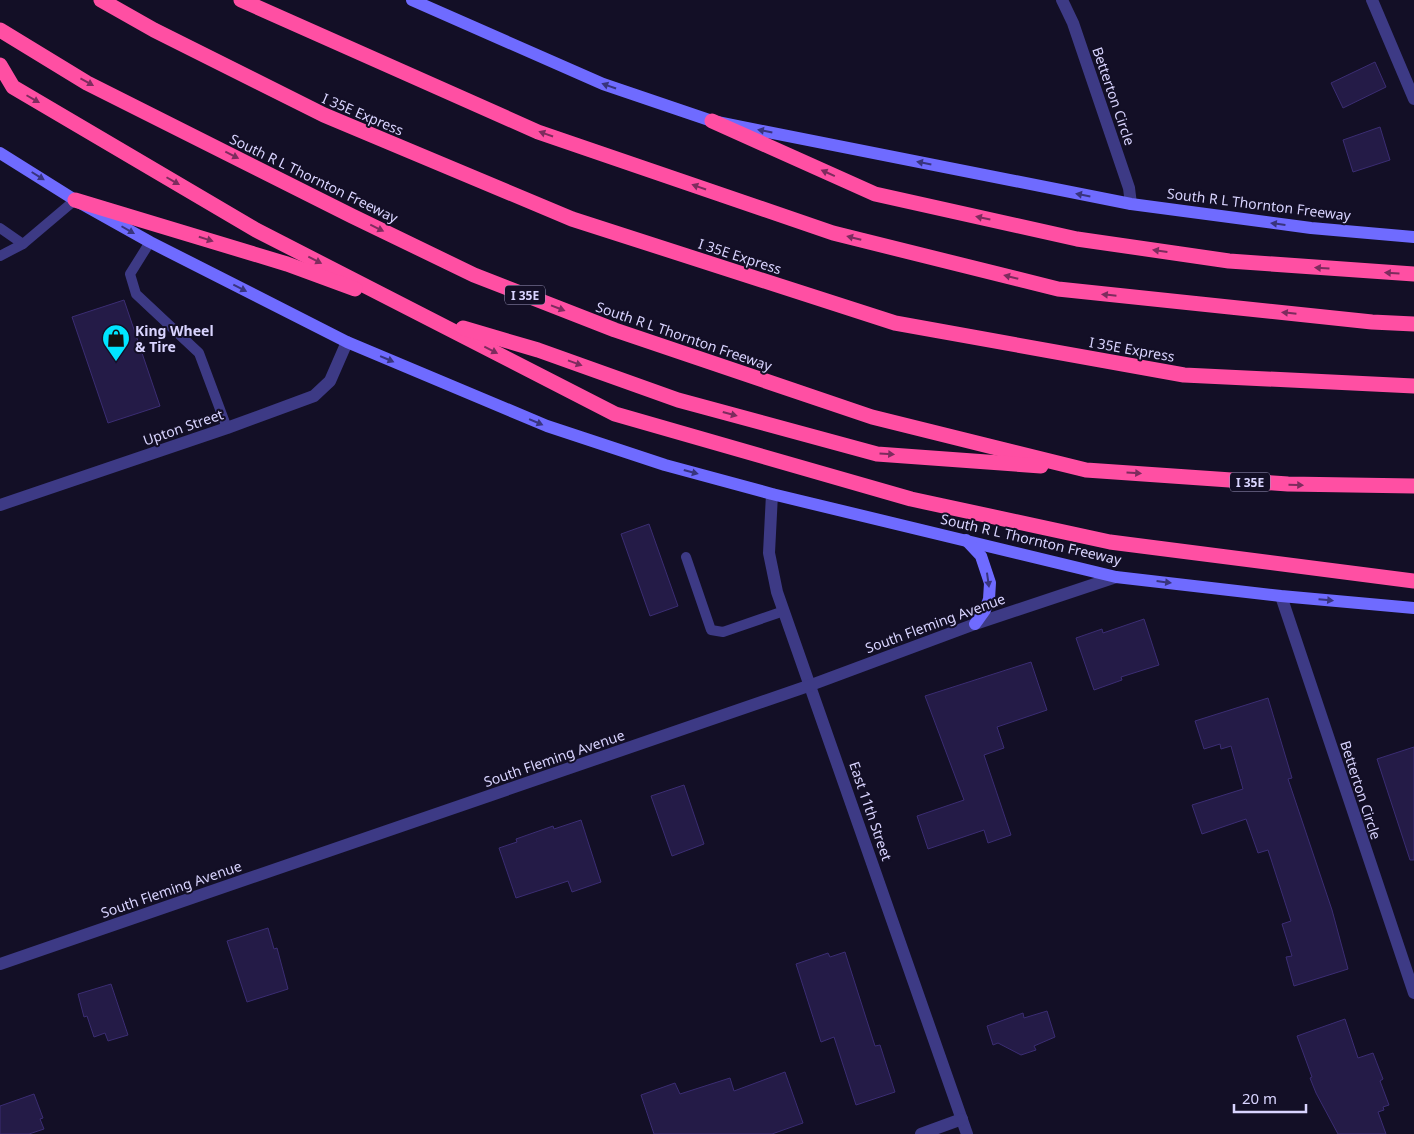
<svg xmlns="http://www.w3.org/2000/svg" width="1414" height="1134" font-family="'Noto Sans',sans-serif">
<rect width="100%" height="100%" fill="#130f26"/>
<!-- building -->
<g fill="#241b47" stroke="#3b2d73">
<polygon points="1375,62 1386,87 1343,108 1331,83"/>
<polygon points="1380,127 1390,160 1353,172 1343,140"/>
<polygon points="124,300 160,406 108,423 72,317"/>
<polygon points="649,524 678,606 650,616 621,534"/>
<polygon points="1144,619 1159,665 1121,677 1122,680 1094,690 1076,638 1102,629 1103,633"/>
<polygon points="1031,662 1047,710 997,727 1004,748 984,755 1011,835 988,843 984,830 928,849 917,816 964,800 925,696"/>
<polygon points="1268,698 1292,778 1288,779 1332,910 1348,969 1294,986 1286,957 1292,956 1282,924 1291,921 1268,850 1258,853 1246,819 1202,834 1192,805 1243,789 1231,746 1221,749 1220,744 1204,749 1195,721"/>
<polygon points="1414,747 1414,860 1410,860 1377,759"/>
<polygon points="684,785 704,844 672,856 651,796"/>
<polygon points="581,820 601,882 572,892 568,881 516,898 499,848 517,842 516,839 553,826 554,829"/>
<polygon points="268,928 274,949 277,948 288,989 247,1002 227,941"/>
<polygon points="845,952 875,1046 880,1045 895,1092 856,1105 834,1037 821,1042 796,964 828,953 830,957"/>
<polygon points="111,984 128,1035 108,1041 105,1033 94,1037 87,1016 84,1017 78,994"/>
<polygon points="1047,1011 1055,1037 1034,1046 1036,1050 1021,1055 998,1043 993,1045 987,1026 1023,1013 1024,1018"/>
<polygon points="1345,1019 1358,1058 1373,1053 1383,1079 1380,1081 1389,1105 1383,1107 1384,1110 1378,1112 1386,1134 1338,1134 1316,1093 1310,1078 1312,1077 1297,1036"/>
<polygon points="785,1072 803,1123 772,1134 654,1134 641,1095 675,1083 680,1094 730,1078 734,1091"/>
<polygon points="34,1094 43,1118 40,1119 44,1129 29,1134 0,1134 0,1106"/>
</g>
<g fill="none" stroke-linecap="round" stroke-linejoin="round">
<!-- lane -->
<g stroke="#3d3a85" stroke-width="10">
<polyline points="0,228 23,244"/>
<polyline points="150,242 130,274 136,294 199,353 227,428"/>
<polyline points="0,256 23,244 75,200"/>
<polyline points="686,557 711,630 723,632 784,611"/>
</g>
<!-- street -->
<g stroke="#3d3a85" stroke-width="12">
<polyline points="1062,0 1073,23 1129,188 1131,204"/>
<polyline points="1372,0 1414,99"/>
<polyline points="772,494 769,553 777,592 967,1134"/>
<polyline points="0,505 227,428 314,396 330,381 347,342"/>
<polyline points="1281,596 1414,993"/>
<polyline points="0,964 811,685 975,624 1116,577"/>
<polyline points="921,1134 962,1119"/>
</g>
<!-- secondary -->
<g stroke="#6f6bff" stroke-width="12">
<polyline points="412,0 603,84 712,121 1131,204 1311,228 1414,237"/>
<polyline points="0,153 75,200 150,242 347,342 547,426 665,465 772,494 1116,577 1281,596 1414,608"/>
<polyline points="966,540 981,556 990,583 989,599 985,610 975,624"/>
</g>
<!-- highway -->
<g stroke="#ff4fa3" stroke-width="15">
<polyline points="101,0 154,30 324,115 572,219 895,323 1184,375 1414,386"/>
<polyline points="241,0 538,132 833,233 1058,289 1372,322 1414,324"/>
<polyline points="0,30 87,83 352,216 474,275 615,330 872,417 1086,470 1288,484 1414,486"/>
<polyline points="0,65 13,87 256,230 615,414 911,499 1110,542 1414,581"/>
<polyline points="712,121 875,194 1077,239 1229,261 1414,274"/>
<polyline points="75,200 287,264 355,289"/>
<polyline points="463,328 538,350 678,400 877,454 1041,466"/>
</g>
</g>
<!-- one-way arrows -->
<defs><path id="oneway-solid" d="M-6-.8H1V-3.2L6.5 0L1 3.2V.8H-6Z" transform="scale(1.25)"/></defs>
<g fill="#7d2c5e">
<use href="#oneway-solid" transform="translate(87 82) rotate(29)"/>
<use href="#oneway-solid" transform="translate(33 99) rotate(30)"/>
<use href="#oneway-solid" transform="translate(546 134) rotate(-161)"/>
<use href="#oneway-solid" transform="translate(232 155) rotate(27)"/>
<use href="#oneway-solid" transform="translate(828 173) rotate(-156)"/>
<use href="#oneway-solid" transform="translate(173 181) rotate(30)"/>
<use href="#oneway-solid" transform="translate(699 187) rotate(-161)"/>
<use href="#oneway-solid" transform="translate(983 218) rotate(-168)"/>
<use href="#oneway-solid" transform="translate(377 228) rotate(26)"/>
<use href="#oneway-solid" transform="translate(854 238) rotate(-166)"/>
<use href="#oneway-solid" transform="translate(206 239) rotate(17)"/>
<use href="#oneway-solid" transform="translate(1160 251) rotate(-172)"/>
<use href="#oneway-solid" transform="translate(315 260) rotate(27)"/>
<use href="#oneway-solid" transform="translate(1322 268) rotate(-176)"/>
<use href="#oneway-solid" transform="translate(1392 273) rotate(-177)"/>
<use href="#oneway-solid" transform="translate(1011 277) rotate(-166)"/>
<use href="#oneway-solid" transform="translate(1109 295) rotate(-174)"/>
<use href="#oneway-solid" transform="translate(558 308) rotate(21)"/>
<use href="#oneway-solid" transform="translate(1289 313) rotate(-174)"/>
<use href="#oneway-solid" transform="translate(491 350) rotate(27)"/>
<use href="#oneway-solid" transform="translate(575 363) rotate(20)"/>
<use href="#oneway-solid" transform="translate(730 414) rotate(15)"/>
<use href="#oneway-solid" transform="translate(887 454) rotate(4)"/>
<use href="#oneway-solid" transform="translate(1134 473) rotate(4)"/>
<use href="#oneway-solid" transform="translate(1296 485) rotate(1)"/>
</g>
<g fill="#38347d">
<use href="#oneway-solid" transform="translate(609 86) rotate(-161)"/>
<use href="#oneway-solid" transform="translate(765 131) rotate(-169)"/>
<use href="#oneway-solid" transform="translate(924 163) rotate(-169)"/>
<use href="#oneway-solid" transform="translate(38 176) rotate(32)"/>
<use href="#oneway-solid" transform="translate(1083 195) rotate(-169)"/>
<use href="#oneway-solid" transform="translate(1278 224) rotate(-173)"/>
<use href="#oneway-solid" transform="translate(128 230) rotate(30)"/>
<use href="#oneway-solid" transform="translate(240 288) rotate(27)"/>
<use href="#oneway-solid" transform="translate(387 359) rotate(23)"/>
<use href="#oneway-solid" transform="translate(536 422) rotate(23)"/>
<use href="#oneway-solid" transform="translate(691 472) rotate(15)"/>
<use href="#oneway-solid" transform="translate(988 580) rotate(82)"/>
<use href="#oneway-solid" transform="translate(1164 582) rotate(7)"/>
<use href="#oneway-solid" transform="translate(1326 600) rotate(5)"/>
</g>
<!-- icons -->
<defs>
<g id="shop-pin" transform="scale(1.4375)"><path d="M0 17L-7.5 6A9.5 9.5 0 1 1 7.5 6Z" fill="#00e5ff" stroke="#130f26"/><path d="M-5-2.5h2.3a2.7 3.5 0 0 1 5.4 0H5L5.5 6h-11ZM-1.5-2.5h3a1.5 2.3 0 0 0-3 0Z" fill="#111"/></g>
</defs>
<g fill-rule="evenodd">
<use href="#shop-pin" x="116" y="338"/>
</g>
<g text-anchor="middle" dominant-baseline="central" stroke-width="4" stroke-linejoin="round" paint-order="stroke">
<!-- shield labels -->
<g fill="#130f26" stroke="#9e99be" stroke-width="1">
<rect x="505" y="285.5" width="40" height="19" rx="4"/>
<rect x="1230" y="472.5" width="40" height="19" rx="4"/>
</g>
<g font-size="12" font-weight="bold" fill="#d9d4ff">
<text x="525" y="295">I 35E</text>
<text x="1250" y="482">I 35E</text>
</g>
<!-- street labels -->
<g font-size="14" fill="#d9d4ff" stroke="#130f26">
<text transform="translate(1114 96) rotate(71)">Betterton Circle</text>
<text transform="translate(363 114) rotate(23)">I 35E Express</text>
<text transform="translate(314 178) rotate(26)">South R L Thornton Freeway</text>
<text transform="translate(1259 204) rotate(7)">South R L Thornton Freeway</text>
<text transform="translate(740 256) rotate(18)">I 35E Express</text>
<text transform="translate(684 336) rotate(19)">South R L Thornton Freeway</text>
<text transform="translate(1132 349) rotate(10)">I 35E Express</text>
<text transform="translate(183 427) rotate(-19)">Upton Street</text>
<text transform="translate(1031 539) rotate(13)">South R L Thornton Freeway</text>
<text transform="translate(935 623) rotate(-20)">South Fleming Avenue</text>
<text transform="translate(554 758) rotate(-19)">South Fleming Avenue</text>
<text transform="translate(1361 790) rotate(72)">Betterton Circle</text>
<text transform="translate(871 811) rotate(71)">East 11th Street</text>
<text transform="translate(171 889) rotate(-19)">South Fleming Avenue</text>
</g>
<!-- poi labels -->
<g font-size="14" font-weight="bold" fill="#d9d4ff" stroke="#130f26" text-anchor="start">
<text x="135" y="330">King Wheel<tspan x="135" dy="16">&amp; Tire</tspan></text>
</g>
</g>
<!-- scale -->
<path d="M1234 1104v8h72v-8" fill="none" stroke="#d9d4ff" stroke-width="2.5"/>
<text x="1242" y="1104" font-size="15" fill="#d9d4ff" stroke="#130f26" stroke-width="4" paint-order="stroke">20 m</text>
</svg>
